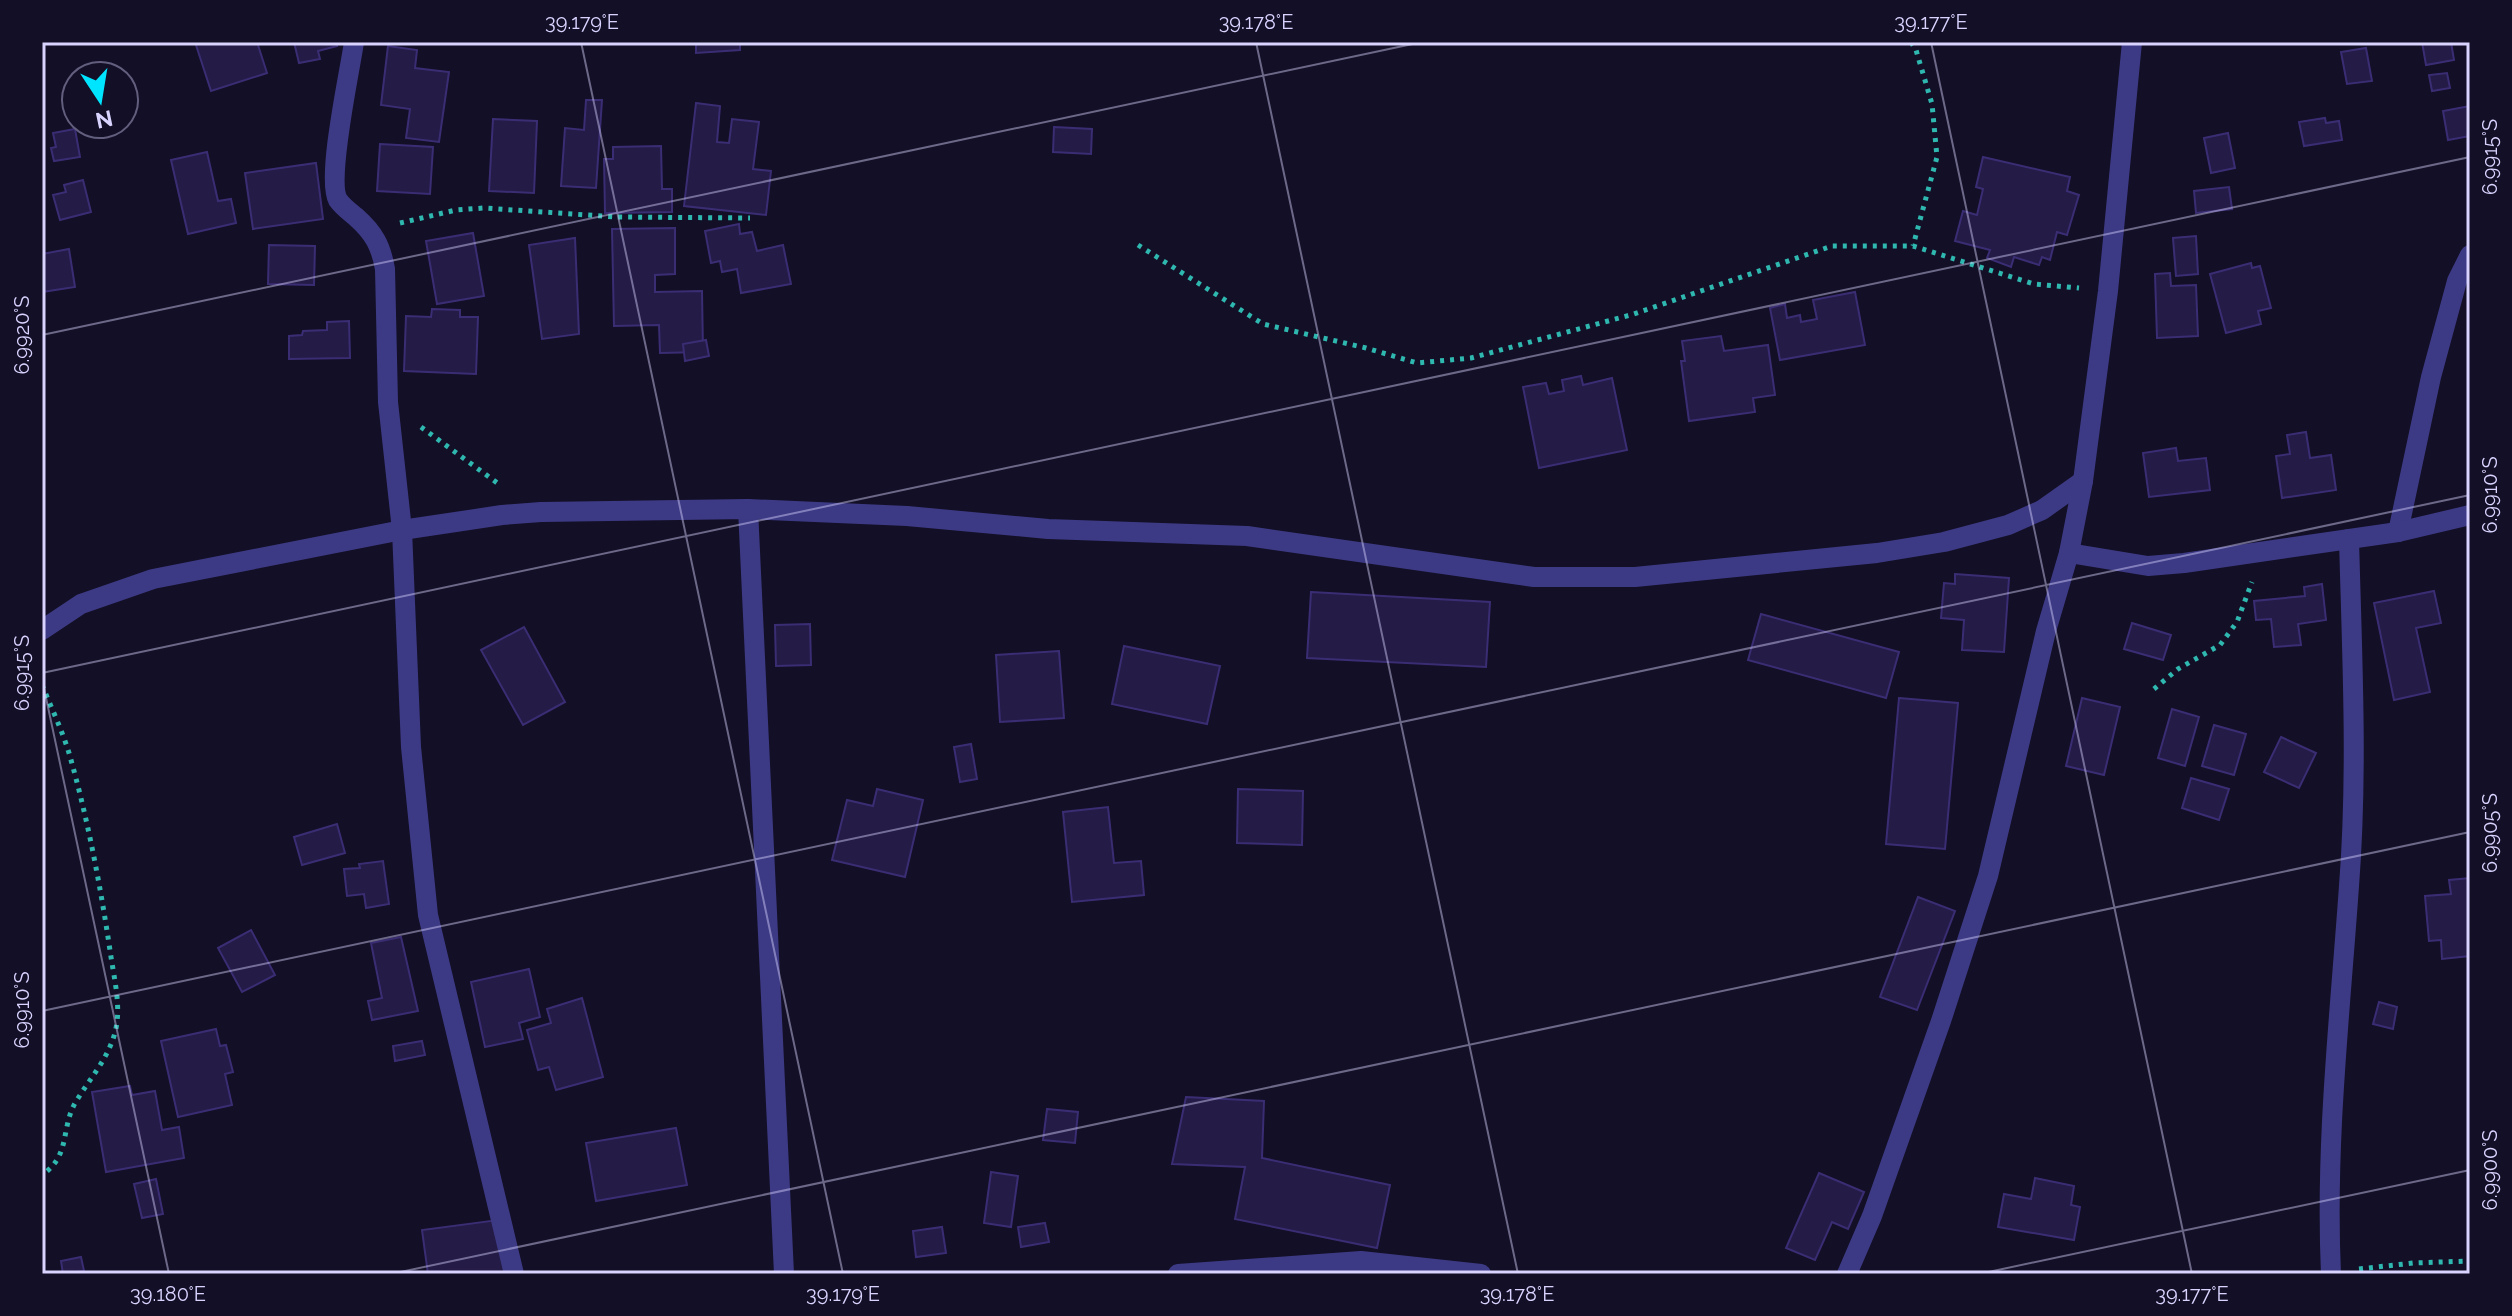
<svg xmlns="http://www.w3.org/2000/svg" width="2512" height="1316" font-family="Raleway,sans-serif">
<rect width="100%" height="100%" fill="#130f26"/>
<!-- building -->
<g fill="#241b47" stroke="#3b2d73" stroke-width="2">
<polygon points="195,42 257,42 267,73 211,91"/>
<polygon points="294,42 336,42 337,46 318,51 320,59 299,63"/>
<polygon points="696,42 740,42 740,50 696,53"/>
<polygon points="2422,42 2451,42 2454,60 2426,65"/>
<polygon points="388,46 417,50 415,68 449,72 439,142 406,138 410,109 381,105"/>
<polygon points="2366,48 2372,81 2347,84 2341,52"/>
<polygon points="2447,73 2450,88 2432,91 2429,75"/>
<polygon points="586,100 602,100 596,188 561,186 565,128 584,130"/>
<polygon points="696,103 720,106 717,142 729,143 732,119 759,122 753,169 771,171 766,215 684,206"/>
<polygon points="2470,106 2470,136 2448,140 2443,111"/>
<polygon points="2325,118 2326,123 2339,121 2342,140 2304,146 2299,122"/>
<polygon points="493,119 537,121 534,193 489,191"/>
<polygon points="1054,127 1092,129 1091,154 1053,152"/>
<polygon points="75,129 80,157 54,161 51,148 56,147 53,133"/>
<polygon points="2228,133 2235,168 2211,173 2204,138"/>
<polygon points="380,144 433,147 430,194 377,191"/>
<polygon points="661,146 662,189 672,189 672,212 605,213 604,159 613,159 613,147"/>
<polygon points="207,152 218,201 231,199 236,223 188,234 171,160"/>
<polygon points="1983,157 2070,177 2067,191 2079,195 2067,235 2057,232 2050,260 2042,257 2039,265 2014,257 2011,267 1987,258 1990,250 1955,241 1963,211 1977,215 1983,189 1976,187"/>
<polygon points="316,163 323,219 253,229 245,173"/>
<polygon points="83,180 91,212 60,220 53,195 66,192 64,185"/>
<polygon points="2229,187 2232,209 2196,213 2194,191"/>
<polygon points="739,224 740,234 752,232 757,251 783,245 791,284 741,293 737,269 722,272 720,261 711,263 705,231"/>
<polygon points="675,228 675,274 655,275 655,292 702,291 703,352 660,353 659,325 614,326 612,229"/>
<polygon points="473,233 484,296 437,304 426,241"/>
<polygon points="2196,236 2198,274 2176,276 2173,238"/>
<polygon points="575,238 579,334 542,339 529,245"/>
<polygon points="269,245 315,246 314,285 268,284"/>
<polygon points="69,249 75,287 42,292 42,254"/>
<polygon points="2251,263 2252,268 2260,266 2271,308 2258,311 2261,324 2226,333 2210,274"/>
<polygon points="2170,273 2171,286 2196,285 2198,336 2157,338 2155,274"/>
<polygon points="1855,292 1865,345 1780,360 1770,308 1785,304 1787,318 1800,315 1801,322 1817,319 1813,300"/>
<polygon points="432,309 460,310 460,317 478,317 476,374 404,371 406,316 431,317"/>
<polygon points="349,321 350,358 289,359 289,336 302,335 303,331 327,330 327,322"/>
<polygon points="1721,336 1724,351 1768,345 1775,395 1753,398 1755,412 1689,421 1681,361 1685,361 1682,341"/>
<polygon points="706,340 709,356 685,361 683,344"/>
<polygon points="1581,376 1583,385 1612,378 1627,450 1539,468 1523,387 1546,383 1549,394 1564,391 1562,380"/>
<polygon points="2306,432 2310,458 2331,455 2336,490 2282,498 2276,456 2290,454 2287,435"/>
<polygon points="2176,448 2178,461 2206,458 2210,490 2149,497 2143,453"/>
<polygon points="1955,574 2009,578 2004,652 1962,650 1964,620 1941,618 1944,583 1955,584"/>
<polygon points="2322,584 2326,620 2298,624 2301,645 2274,647 2271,619 2256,620 2254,601 2305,596 2304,587"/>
<polygon points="2434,591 2441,623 2416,628 2430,692 2394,700 2374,603"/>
<polygon points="1311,592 1490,602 1486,667 1307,658"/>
<polygon points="1761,614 1899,652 1886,698 1748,660"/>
<polygon points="2132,623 2171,635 2163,660 2124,649"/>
<polygon points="810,624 811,665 776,666 775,625"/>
<polygon points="524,627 565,702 523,725 481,650"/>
<polygon points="1124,646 1220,666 1207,724 1112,704"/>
<polygon points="1059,651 1064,718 1000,722 996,655"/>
<polygon points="1899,698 1958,703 1945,849 1886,844"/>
<polygon points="2082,698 2120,707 2104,775 2066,766"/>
<polygon points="2172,709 2199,717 2185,766 2158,758"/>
<polygon points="2214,725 2246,734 2234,775 2202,766"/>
<polygon points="2281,737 2316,753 2299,788 2264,772"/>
<polygon points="971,744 977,779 960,782 954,747"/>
<polygon points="2191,778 2229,789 2219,820 2182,808"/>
<polygon points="877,789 923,800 905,877 832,860 847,800 873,806"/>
<polygon points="1238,789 1303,791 1302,845 1237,843"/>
<polygon points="1108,807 1114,863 1141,861 1144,895 1072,902 1063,812"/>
<polygon points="337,824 345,853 302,865 294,837"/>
<polygon points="383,861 389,904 366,908 364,894 347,896 344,869 360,868 359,864"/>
<polygon points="2470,878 2470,956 2442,959 2441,940 2429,941 2425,896 2451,894 2449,880"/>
<polygon points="1918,897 1955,911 1917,1010 1880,997"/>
<polygon points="251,930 275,975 242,992 218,948"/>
<polygon points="401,937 418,1011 372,1020 368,1001 382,998 371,943"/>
<polygon points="529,969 540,1017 519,1023 523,1039 485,1047 471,982"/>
<polygon points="582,998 603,1077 556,1090 549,1067 538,1070 527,1030 551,1023 547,1009"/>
<polygon points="2379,1002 2397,1007 2393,1029 2373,1024"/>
<polygon points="216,1029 220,1046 226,1045 233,1072 225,1074 232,1105 178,1117 161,1041"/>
<polygon points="422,1041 425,1055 395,1061 393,1046"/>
<polygon points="130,1086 132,1095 155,1091 162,1130 179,1127 184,1158 106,1172 92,1092"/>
<polygon points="1186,1097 1264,1101 1262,1158 1390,1185 1377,1248 1235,1219 1245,1167 1172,1164"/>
<polygon points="1047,1109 1078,1112 1075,1143 1043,1140"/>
<polygon points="676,1128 687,1185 596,1201 586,1143"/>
<polygon points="991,1172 1018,1176 1011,1227 984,1223"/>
<polygon points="1819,1173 1864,1192 1848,1229 1832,1222 1815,1260 1786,1248"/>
<polygon points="2035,1178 2074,1186 2071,1205 2080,1207 2074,1240 1998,1227 2004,1194 2031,1199"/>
<polygon points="156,1179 163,1214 142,1218 134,1184"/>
<polygon points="498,1220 505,1274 428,1274 422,1230"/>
<polygon points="1045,1223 1049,1242 1021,1247 1018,1227"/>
<polygon points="942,1227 946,1253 916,1257 913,1231"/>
<polygon points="81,1257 84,1271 63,1274 61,1261"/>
</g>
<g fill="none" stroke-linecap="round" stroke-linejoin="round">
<!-- path -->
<g stroke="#2fb8b0" stroke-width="5" stroke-dasharray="4 6" stroke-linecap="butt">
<polyline points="1911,42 1916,50 1932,104 1937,157 1913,246"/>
<polyline points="400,223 456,210 484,208 617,217 750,218"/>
<polyline points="1138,245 1263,324 1366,348 1417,363 1471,358 1634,314 1832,246 1913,246 2034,284 2079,288"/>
<polyline points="421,427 500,485"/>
<path d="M 42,685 C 51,707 62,730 69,753 C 88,819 101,889 111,957 C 115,983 122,1011 114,1036 C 106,1062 87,1082 74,1105 C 61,1131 70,1156 42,1175"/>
<polyline points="2154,689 2178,669 2220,645 2237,622 2252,582"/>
<polyline points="2359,1269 2413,1263 2470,1261"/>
</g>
<!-- minor -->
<g stroke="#3d3a85" stroke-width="20">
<path d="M 354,42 C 350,71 326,179 338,200 C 343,207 350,212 356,217 C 374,233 381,246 385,269 L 388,402 L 402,530 L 411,747 L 428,915 L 514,1274"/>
<polyline points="748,509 784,1274"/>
<polyline points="2398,532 2431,377 2457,281 2470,255"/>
<polyline points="2069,553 2148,566 2184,563 2398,532 2470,515"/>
<polyline points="42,630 81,604 153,579 402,530 502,515 541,512 748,509 907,516 1048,529 1247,536 1534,577 1635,577 1877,553 1944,542 2008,525 2042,510 2083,481"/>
<polyline points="1178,1274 1361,1261 1481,1274"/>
<polyline points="1847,1274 1872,1216 1941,1021 1988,876 2046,631 2069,553 2083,481 2108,291 2132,42"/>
<path d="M 2331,1274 C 2325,1144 2340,1015 2349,886 C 2358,770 2352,655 2349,539"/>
</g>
</g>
<!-- ticks -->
<path fill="none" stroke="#d9d4ff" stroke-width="2" stroke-opacity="0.45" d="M 581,42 L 843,1274M 1256,42 L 1518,1274M 1931,42 L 2192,1274M 42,335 L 1422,42M 42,673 L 2470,157M 42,679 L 169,1274M 42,1011 L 2470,495M 391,1274 L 2470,832M 1979,1274 L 2470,1170"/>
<!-- border -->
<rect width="2512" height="1316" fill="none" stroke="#130f26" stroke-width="88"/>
<!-- north arrow -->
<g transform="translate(100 100) rotate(168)"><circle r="38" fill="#130f26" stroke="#625e7d" stroke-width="2"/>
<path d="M0-6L14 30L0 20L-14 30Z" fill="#00e5ff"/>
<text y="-12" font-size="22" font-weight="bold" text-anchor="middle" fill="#d9d4ff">N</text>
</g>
<rect x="44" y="44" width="2424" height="1228" fill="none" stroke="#d9d4ff" stroke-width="3"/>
<g font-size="20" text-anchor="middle" fill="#d9d4ff">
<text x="582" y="29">39.179°E</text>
<text x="1256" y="29">39.178°E</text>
<text x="1931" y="29">39.177°E</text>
<text transform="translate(2490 157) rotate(-90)" y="7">6.9915°S</text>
<text transform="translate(22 335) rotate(-90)" y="7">6.9920°S</text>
<text transform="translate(2490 495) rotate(-90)" y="7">6.9910°S</text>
<text transform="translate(22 673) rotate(-90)" y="7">6.9915°S</text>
<text transform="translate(2490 833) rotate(-90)" y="7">6.9905°S</text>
<text transform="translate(22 1010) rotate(-90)" y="7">6.9910°S</text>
<text transform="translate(2490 1170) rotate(-90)" y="7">6.9900°S</text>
<text x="168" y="1301">39.180°E</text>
<text x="843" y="1301">39.179°E</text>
<text x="1517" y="1301">39.178°E</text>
<text x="2192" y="1301">39.177°E</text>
</g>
</svg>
